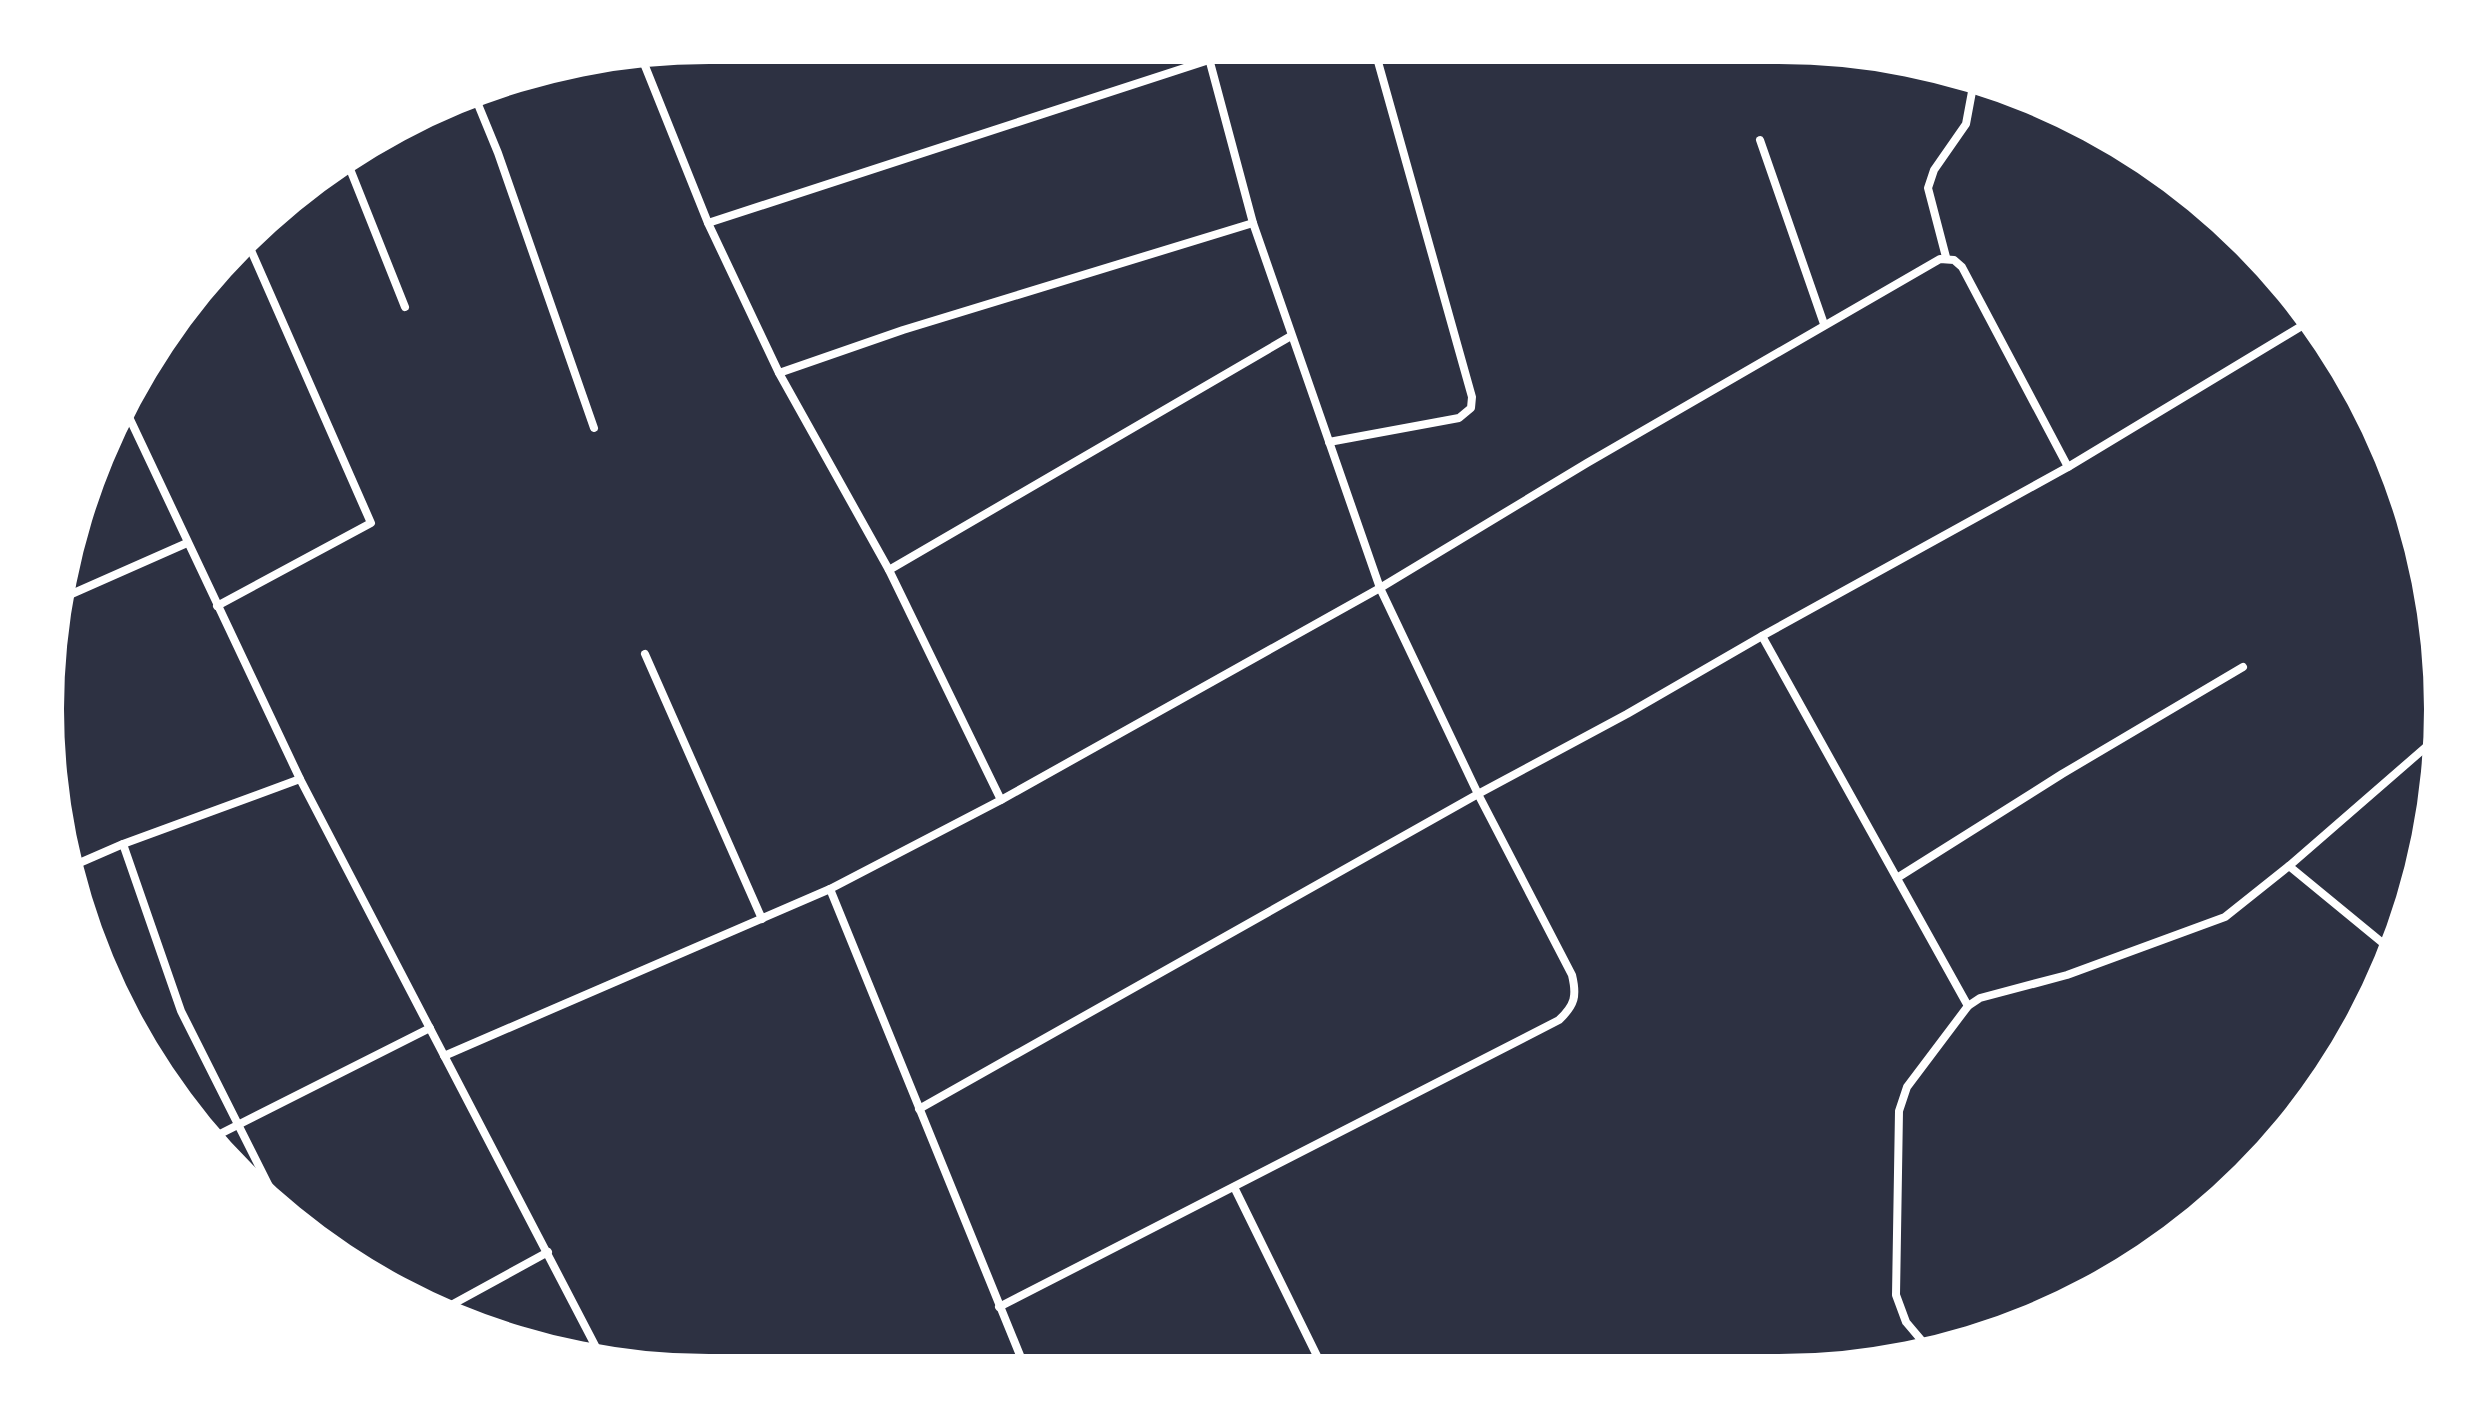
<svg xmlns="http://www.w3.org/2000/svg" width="2488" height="1418" font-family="'Fira Sans',sans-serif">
<rect width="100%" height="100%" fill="#2d3142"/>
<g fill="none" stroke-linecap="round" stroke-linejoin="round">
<!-- minor -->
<g stroke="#fff" stroke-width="8">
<polyline points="643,61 708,223 779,373 889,570 1001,800"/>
<polyline points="475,97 498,153 594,428"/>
<polyline points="1760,140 1824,324"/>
<polyline points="348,164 405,307"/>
<polyline points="708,223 1209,60"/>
<polyline points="1946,257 1928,188 1934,170 1966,124 1974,81"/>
<polyline points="779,373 903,330 1253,223"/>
<polyline points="128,415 300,779 599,1353"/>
<polyline points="1329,442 1459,418 1471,408 1472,397 1375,51"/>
<polyline points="889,570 1291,336"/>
<polyline points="67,596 187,543"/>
<polyline points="217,606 371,523 250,248"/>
<polyline points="1762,636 1968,1006"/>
<polyline points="645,654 762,919"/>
<polyline points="123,844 181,1011 271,1190"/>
<polyline points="77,864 123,844 300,779"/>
<polyline points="2289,866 2390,949"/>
<polyline points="1897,878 2062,774 2243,667"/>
<polyline points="830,889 1024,1365"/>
<polyline points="444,1056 830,889 1001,800 1380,588 1587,463 1940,259 1954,260 1962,267 2068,467"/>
<polyline points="919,1109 1478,794 1627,714 1762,636 2068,467 2310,321"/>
<polyline points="210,1139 430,1028"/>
<polyline points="1234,1187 1321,1364"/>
<path d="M 999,1307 L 1559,1020 C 1575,1005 1577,996 1572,975 L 1478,794 L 1380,588 L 1253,223 L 1207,51"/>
<polyline points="444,1309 548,1252"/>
<polyline points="1928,1348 1906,1322 1896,1295 1899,1111 1907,1087 1968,1006 1980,998 2067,975 2225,917 2289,866 2434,740"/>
</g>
</g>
<!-- crop -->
<path d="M0 0H2488V1418H0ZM709 64H1779A645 645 0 0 1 2424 709V709A645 645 0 0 1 1779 1354H709A645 645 0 0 1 64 709V709A645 645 0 0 1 709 64Z" fill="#fff" fill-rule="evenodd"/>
</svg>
